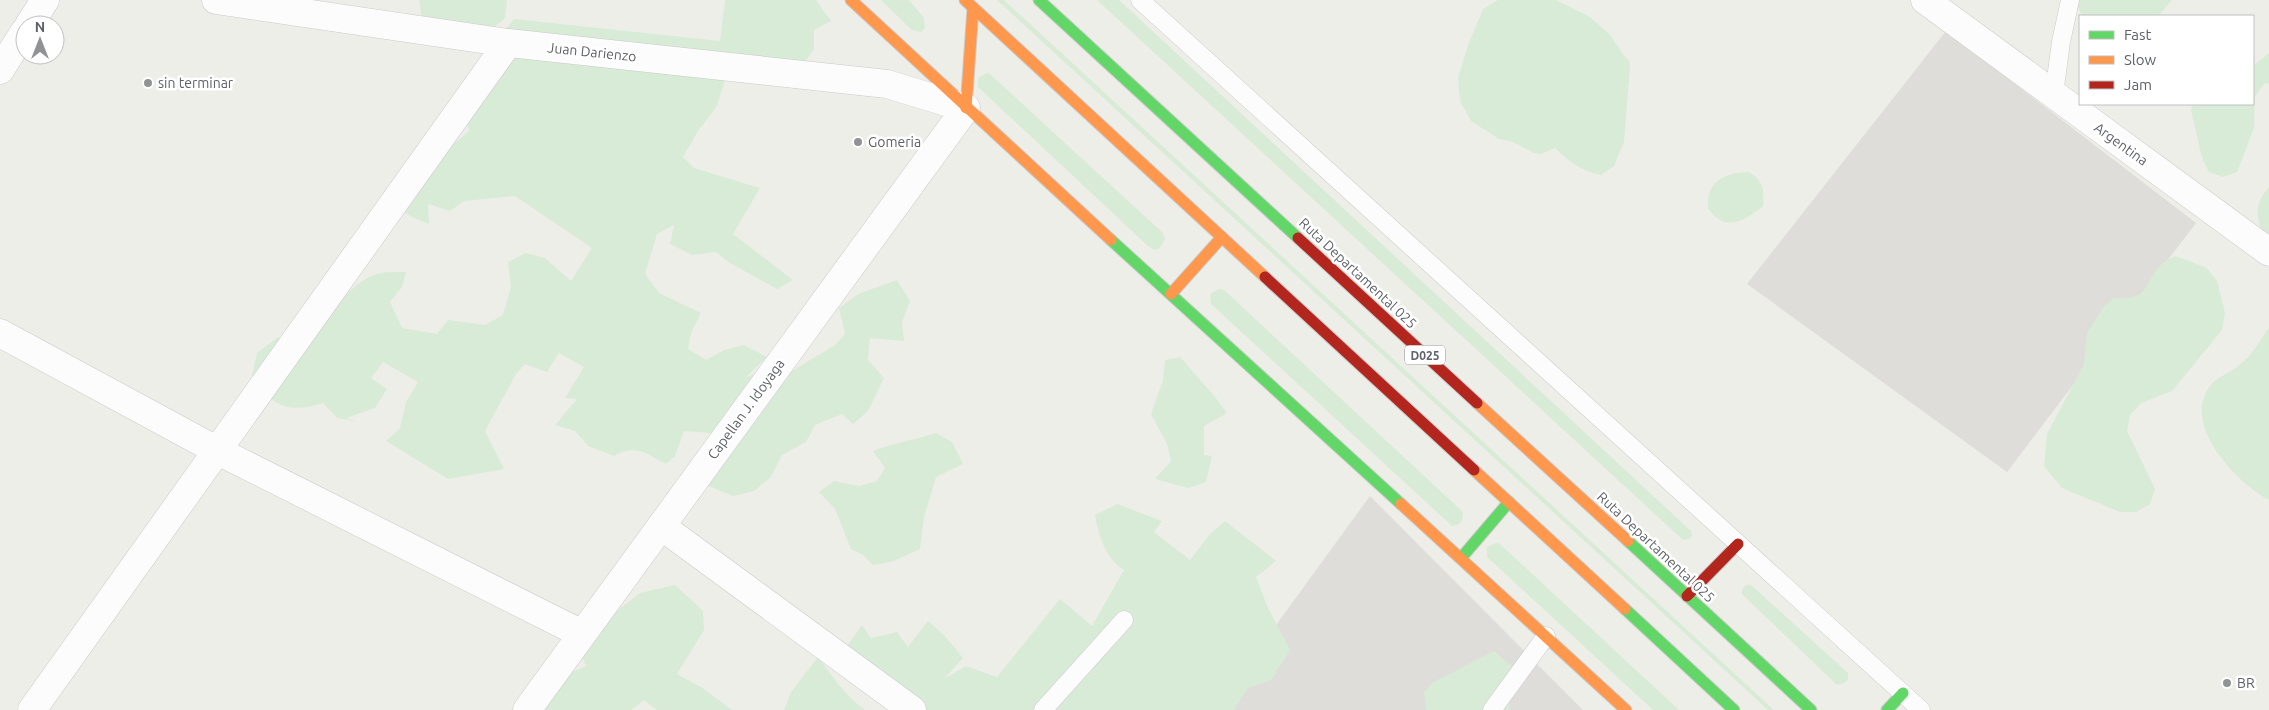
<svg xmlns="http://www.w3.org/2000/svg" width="2269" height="710" font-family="Ubuntu,sans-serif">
<rect width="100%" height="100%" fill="#eeeee9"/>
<!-- industrial -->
<g fill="#deddd9">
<polygon points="1946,31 2196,223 2007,472 1747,284"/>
<polygon points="1370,496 1583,710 1214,710"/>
</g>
<!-- green -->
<g fill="#d7ebd6">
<polygon points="419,0 507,0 505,18 486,34 423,25"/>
<path d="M 725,0 L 816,0 L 831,21 L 814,30 L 814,49 L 802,66 L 725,80 L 717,106 L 698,131 L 683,157 L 694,168 L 760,188 L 733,234 L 793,280 L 777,289 L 728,262 L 716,252 L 692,255 L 670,244 L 674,225 L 657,234 L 645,274 L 659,293 L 701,313 L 691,333 L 688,349 L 706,360 L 724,350 L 744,345 L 767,357 L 746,377 L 765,371 L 792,371 L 835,345 L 845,334 L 839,308 L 858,294 L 897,280 L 910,301 L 902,322 L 904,341 L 870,338 L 868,360 L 884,378 L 868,411 L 853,424 L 842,414 L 815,425 L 806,442 L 782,455 L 771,477 L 754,491 L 733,496 L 704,484 L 731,406 L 711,433 L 684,431 L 675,456 L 666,464 C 645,453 636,444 614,456 L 588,446 L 575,431 L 555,425 L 577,399 L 565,398 L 584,367 L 559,353 L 547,372 L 525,364 L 516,374 L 485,431 L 504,469 L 448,479 L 386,441 L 400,428 L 406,402 L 418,382 L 383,362 L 371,378 L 387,389 L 375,408 L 346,418 L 357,422 L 337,418 L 323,403 C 302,410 284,411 266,395 C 260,390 256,381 252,375 L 257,353 L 278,337 L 300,356 C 318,331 343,289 371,276 C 382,271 395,272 406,272 L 402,287 L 390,302 L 402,328 L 437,334 L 448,320 L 485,325 L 503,315 L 511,287 L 508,262 L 526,253 L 545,258 L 571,281 L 592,248 L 515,196 L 464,201 L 450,211 L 428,204 L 429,224 L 412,217 L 395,206 L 410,188 L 423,186 L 421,169 C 437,155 454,145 469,131 L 466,116 L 486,100 L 482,80 L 505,61 L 525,54 L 496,41 L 514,19 L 720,41 Z"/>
<polygon points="881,0 909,0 924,18 925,28 921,32 912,30"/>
<polygon points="997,0 1004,0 1774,710 1768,710"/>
<polygon points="1097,0 1119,0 1691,531 1692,536 1689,539 1683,540"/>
<path d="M 1498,0 L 1556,0 L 1590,17 L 1610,35 L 1625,57 L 1629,60 L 1630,67 L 1624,142 L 1614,166 L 1601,175 C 1582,171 1569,162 1555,148 L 1541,154 L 1534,153 L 1513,142 L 1499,139 L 1471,121 L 1460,101 L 1458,78 L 1468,45 L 1483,9 Z"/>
<polygon points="2075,0 2172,0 2158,16 2082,16"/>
<polygon points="2269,53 2269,84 2265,83 2255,96 2254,128 2237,172 2223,177 2209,172 2202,158 2191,110 2193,104 2253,104 2253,66"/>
<polygon points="987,73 990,74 1163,233 1165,239 1160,248 1154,250 1149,247 978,87 978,78"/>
<path d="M 1748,172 C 1763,179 1765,191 1763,206 C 1752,215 1735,228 1720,220 C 1715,218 1711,212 1708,209 C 1706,181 1724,173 1748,172 Z"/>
<path d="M 2269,187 L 2269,233 L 2261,229 C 2255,211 2257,201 2269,187 Z"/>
<path d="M 2176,256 L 2207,268 L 2217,281 L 2225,313 L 2222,330 L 2172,391 L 2141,403 L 2130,415 L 2127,431 L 2155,489 L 2150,504 L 2136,512 L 2120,512 L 2062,488 L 2044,466 L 2047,434 L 2084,364 L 2087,333 L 2103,307 L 2114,298 C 2152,301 2142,282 2162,264 C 2166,260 2172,258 2176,256 Z"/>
<polygon points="1219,289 1224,290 1463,512 1462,520 1459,524 1452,526 1211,304 1210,294"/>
<path d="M 2269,327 L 2269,500 C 2236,482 2181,425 2210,386 C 2218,376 2228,374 2238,366 C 2252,356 2260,341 2269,327 Z"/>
<polygon points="1180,357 1215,397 1227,413 1204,426 1204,455 1212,456 1206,482 1188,488 1155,479 1171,461 1167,444 1151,414 1163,380 1165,360"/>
<path d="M 936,433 L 952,442 L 963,464 L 936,477 L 924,517 L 920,549 L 894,561 L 873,565 L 863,555 L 851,549 L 835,509 L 819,492 L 834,481 L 859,486 L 877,481 L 885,468 L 873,451 C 893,443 914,440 936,433 Z"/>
<path d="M 1117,504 L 1162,521 L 1154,532 L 1190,560 L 1209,535 L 1225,521 L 1276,561 L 1256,577 L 1268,608 L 1290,650 L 1271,680 L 1248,688 L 1234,710 L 903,710 L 841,674 L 848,645 L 862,625 L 871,638 L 897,632 L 908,647 L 928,621 L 944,635 L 963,658 L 944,679 L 966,666 L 997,677 L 1060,599 L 1092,626 L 1124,570 C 1105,558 1099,536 1095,515 Z"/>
<polygon points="1496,543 1500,544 1679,710 1653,710 1487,557 1487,547"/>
<polygon points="675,585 703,611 704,630 677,674 701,687 732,710 657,710 644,700 631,710 511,710 526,692 586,666 576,643 640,593"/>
<polygon points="1746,585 1751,585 1848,673 1848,680 1844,683 1837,685 1742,594 1742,589"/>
<polygon points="1494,651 1513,667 1508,688 1510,710 1426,710 1424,692 1432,683"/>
<path d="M 818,657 C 832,676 845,696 865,710 L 784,710 L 791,692 Z"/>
</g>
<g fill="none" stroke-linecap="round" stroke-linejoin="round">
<!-- lane casing -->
<g stroke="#cacaca" stroke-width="19">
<g id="lane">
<polyline points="1140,0 1921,710"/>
<polyline points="2054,94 2061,42 2070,0"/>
<polyline points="1043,710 1124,620"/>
<polyline points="1492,710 1546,636"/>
</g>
</g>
<!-- street casing -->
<g stroke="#cacaca" stroke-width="29">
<g id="street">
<polyline points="216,0 508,43 887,84 966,108 527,710"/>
<polyline points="1925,0 2269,252"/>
<polyline points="29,25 45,0"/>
<polyline points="0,70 25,31"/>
<polyline points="0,333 218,451 582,634"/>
<polyline points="661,526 912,710"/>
<polyline points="32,710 508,43"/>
</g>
</g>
<!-- fast casing -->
<g stroke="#cbcbcb" stroke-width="13">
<g id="fast">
<polyline points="1039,0 1298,238"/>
<polyline points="1111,240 1401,504"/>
<polyline points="1628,541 1811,710"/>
<polyline points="1462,557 1509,502"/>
<polyline points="1625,609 1734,710"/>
<polyline points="1887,710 1903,693"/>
</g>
</g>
<!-- slow casing -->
<g stroke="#cbcbcb" stroke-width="13">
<g id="slow">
<polyline points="851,0 1111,240"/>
<polyline points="965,0 1265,277"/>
<polyline points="966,108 973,8"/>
<polyline points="1171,294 1222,237"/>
<polyline points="1477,403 1628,541"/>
<polyline points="1474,470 1625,609"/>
<polyline points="1401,504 1626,710"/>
</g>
</g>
<!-- jam casing -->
<g stroke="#cbcbcb" stroke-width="13">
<g id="jam">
<polyline points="1298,238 1477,403"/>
<polyline points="1265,277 1474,470"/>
<polyline points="1687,596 1738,544"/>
</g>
</g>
<!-- lane -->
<use href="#lane" stroke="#fcfcfc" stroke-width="18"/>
<!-- street -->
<use href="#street" stroke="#fcfcfc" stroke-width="28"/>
<!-- fast -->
<use href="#fast" stroke="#63d668" stroke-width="11"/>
<!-- slow -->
<use href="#slow" stroke="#ff974d" stroke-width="11"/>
<!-- jam -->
<use href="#jam" stroke="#b3261e" stroke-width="11"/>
</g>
<!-- markers -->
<g fill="#909294" stroke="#fff" stroke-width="2">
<circle cx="148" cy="83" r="5"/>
<circle cx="858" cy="142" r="5"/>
<circle cx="2227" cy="683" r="5"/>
</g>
<g text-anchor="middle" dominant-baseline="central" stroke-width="5" stroke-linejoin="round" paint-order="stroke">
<!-- shield labels -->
<rect fill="#fff" stroke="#8e9095" stroke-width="1" x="1405" y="345.5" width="40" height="19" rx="4"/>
<g font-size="12" font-weight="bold" fill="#5e6167">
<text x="1425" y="355">D025</text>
</g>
<!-- street labels -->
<g font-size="14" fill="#5e6167" stroke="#fff">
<text transform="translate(592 52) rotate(6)">Juan Darienzo</text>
<text transform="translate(2121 144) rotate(36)">Argentina</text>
<text transform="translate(1358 273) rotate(43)">Ruta Departamental 025</text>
<text transform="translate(746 409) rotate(-54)">Capellan J. Idoyaga</text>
<text transform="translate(1656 547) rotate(43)">Ruta Departamental 025</text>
</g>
<!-- poi labels -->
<g font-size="14" fill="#5e6167" stroke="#fff" text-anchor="start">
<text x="158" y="83">sin terminar</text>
<text x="868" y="142">Gomeria</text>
<text x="2237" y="683">BR</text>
</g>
</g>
<!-- legend -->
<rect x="2079" y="15" width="175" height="90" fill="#ffffff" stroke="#bfc0c2"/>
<rect x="2089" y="31" width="25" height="8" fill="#63d668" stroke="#bfc0c2"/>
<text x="2124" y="40" font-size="15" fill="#5e6167">Fast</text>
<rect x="2089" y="56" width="25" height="8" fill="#ff974d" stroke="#bfc0c2"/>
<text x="2124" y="65" font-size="15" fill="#5e6167">Slow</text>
<rect x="2089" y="81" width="25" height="8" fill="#b3261e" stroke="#bfc0c2"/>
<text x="2124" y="90" font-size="15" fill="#5e6167">Jam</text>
<!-- north arrow -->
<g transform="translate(40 40)"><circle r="24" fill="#ffffff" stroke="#bfc0c2"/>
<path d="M0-4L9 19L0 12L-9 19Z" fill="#909294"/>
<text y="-8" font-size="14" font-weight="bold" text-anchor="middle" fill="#5e6167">N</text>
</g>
</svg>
